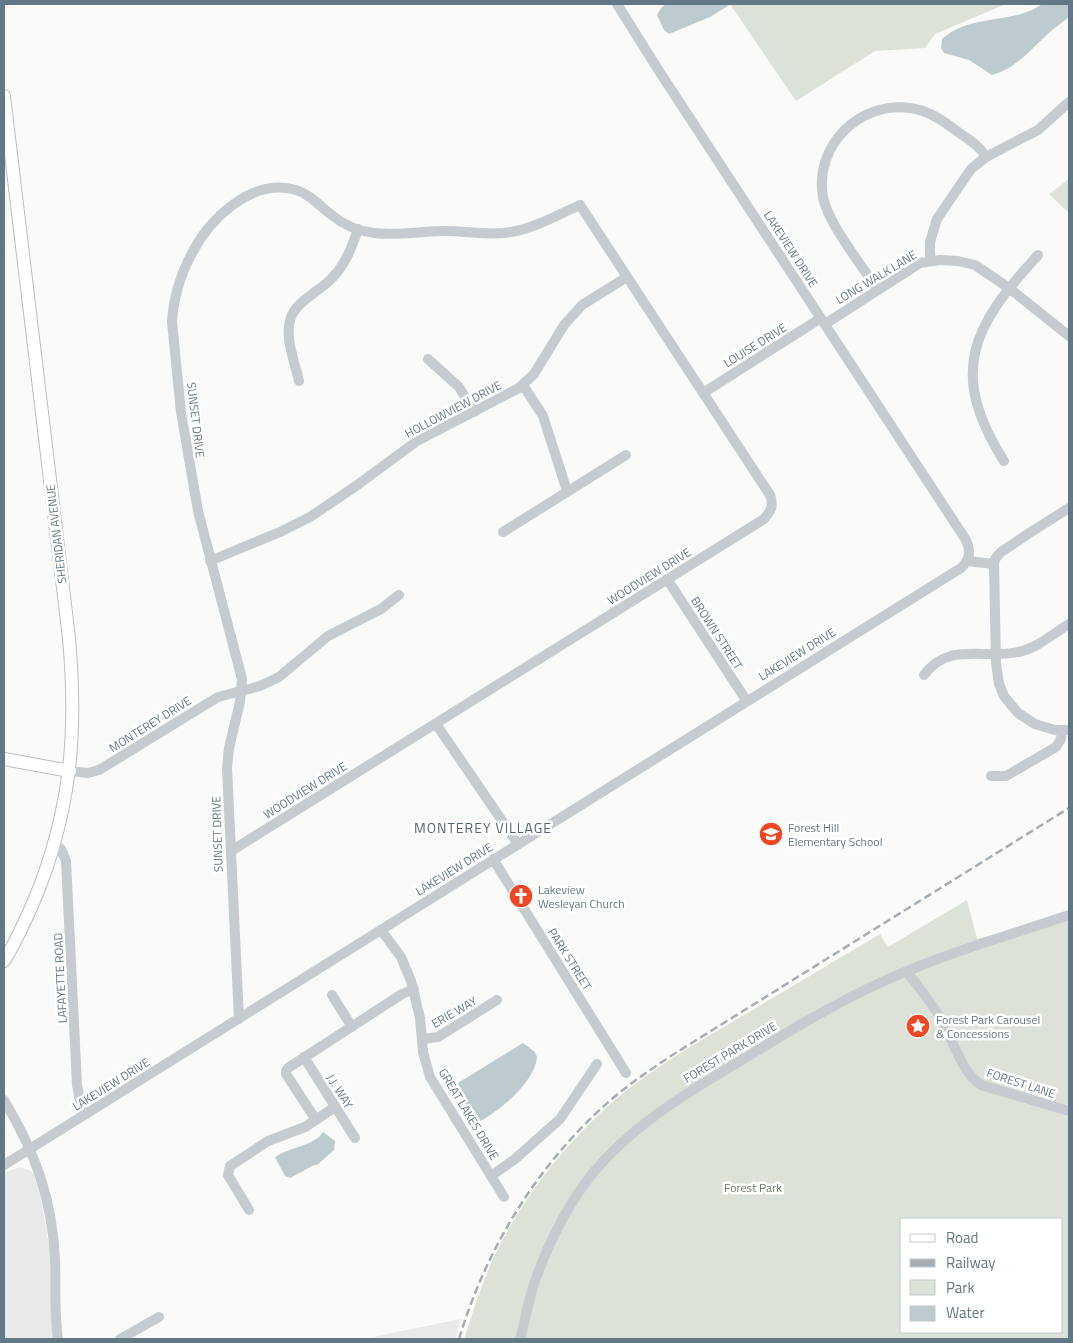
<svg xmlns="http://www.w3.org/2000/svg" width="1073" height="1343" font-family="'Titillium Web',sans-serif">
<rect width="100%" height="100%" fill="#fafaf8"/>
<!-- built -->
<g fill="#e8eae9">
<polygon points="20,1167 31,1171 34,1174 41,1199 49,1247 54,1339 4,1339 4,1173"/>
<polygon points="461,1319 455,1339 367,1339 382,1335"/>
</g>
<!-- green -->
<g fill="#dce2d8" fill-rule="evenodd">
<polygon points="730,4 1006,4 935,34 925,48 875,51 796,101"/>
<polygon points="1069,179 1069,213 1049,194"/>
<path d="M 967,900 L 977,939 L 1069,916 L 1069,1339 L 464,1339 C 475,1306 485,1272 502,1241 C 529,1190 566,1144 609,1105 C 647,1072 691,1046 734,1021 C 783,992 831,963 880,934 L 888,947 ZM 902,1219 L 1062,1219 L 1062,1332 L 902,1332 Z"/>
</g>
<!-- water -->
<g fill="#bdcbce">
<polygon points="666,4 731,4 710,17 669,34 664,30 657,15 661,8"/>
<path d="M 1042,4 L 1069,4 L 1069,17 C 1063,22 1057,26 1051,31 C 1032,48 1017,68 992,75 L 969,60 L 944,53 L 941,48 L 942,39 C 946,36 950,32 955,30 C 981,16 1018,22 1042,4 Z"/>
<path d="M 523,1043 L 535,1052 L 537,1057 C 535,1082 498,1113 476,1123 L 453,1086 Z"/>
<path d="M 323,1132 L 335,1141 L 334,1150 L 317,1165 L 314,1165 L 290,1178 L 285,1176 L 275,1157 C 287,1148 315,1146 323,1132 Z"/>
</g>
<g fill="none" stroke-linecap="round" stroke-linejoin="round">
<!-- major casing -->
<g stroke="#b8bec2" stroke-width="14">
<g id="major">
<path d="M 4,96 L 69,638 C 77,728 72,801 40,886 C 30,911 18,938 4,961"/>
<polyline points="4,759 70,771"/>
</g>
</g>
<!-- minor -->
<g stroke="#c5cbce" stroke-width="10">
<polyline points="930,261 930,242 937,219 971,169 986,157 1038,130 1069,102"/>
<path d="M 877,289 C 862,265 828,224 823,197 C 814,146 859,101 910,108 C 928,110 944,121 958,132 C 968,139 979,145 986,157"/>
<polyline points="825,324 920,263 940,260 958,261 975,265 1009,288 1069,336"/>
<polyline points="428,359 459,387 474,412"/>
<path d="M 299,381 C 295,363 285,339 290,320 C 296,300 320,292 333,277 C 346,263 352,247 358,229"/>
<polyline points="523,385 543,416 567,491"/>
<polyline points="703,393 821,318"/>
<path d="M 1004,461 C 948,372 972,327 1038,255"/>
<polyline points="1069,508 1034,530 1001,552 995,559 994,564 996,663 999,684 1004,696 1018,713 1035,724 1055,730 1069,730"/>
<polyline points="503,532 626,455"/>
<polyline points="210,561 280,532 310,517 356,486 417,441 519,388 534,374 564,325 582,305 627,277"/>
<polyline points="967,561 994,564"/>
<polyline points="667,579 746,700"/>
<path d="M 924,675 C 949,641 984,660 1018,652 C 1037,648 1053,634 1069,624"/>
<polyline points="436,724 518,844"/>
<polyline points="70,771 88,773 99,770 218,697 260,686 279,677 328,636 381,609 399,595"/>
<polyline points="991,776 1006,776 1056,747 1061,739 1062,731"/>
<polyline points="54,844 61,849 66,861 77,1085 80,1101 86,1114"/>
<path d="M 231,851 L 764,519 C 771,511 774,506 770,495 L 580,205 C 555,216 530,231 503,233 C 484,235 465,231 446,231 C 422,231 399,236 374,233 C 359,231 345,226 333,216 C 320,207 312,195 296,190 C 251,177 208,220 190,257 C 180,276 173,301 172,322 L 181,412 L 198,511 L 242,679 L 240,702 L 229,748 L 227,768 L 239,1019"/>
<polyline points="493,859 626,1073"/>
<polyline points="381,930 401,957 411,981 420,1018 423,1052 430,1077 504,1197"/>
<path d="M 907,972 C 919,987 931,1002 941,1019 C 953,1039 961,1072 981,1085 L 1069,1111"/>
<polyline points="332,995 352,1027"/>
<polyline points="422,1039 438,1037 497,1000"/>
<polyline points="304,1057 355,1138"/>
<path d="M 4,1100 C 35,1152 52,1198 55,1259 C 56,1286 54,1313 58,1339"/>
<polyline points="316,1120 286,1074 286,1071 288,1068 402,994 414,989"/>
<path d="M 4,1165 L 961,568 C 970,559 971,552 966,540 L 659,71 L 617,4"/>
<polyline points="491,1176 515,1159 560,1119 597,1064"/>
<polyline points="249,1210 228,1175 230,1166 268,1141 305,1127 335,1107"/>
<polyline points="120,1339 159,1317"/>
<path d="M 520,1339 C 525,1321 528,1302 534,1284 C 547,1246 567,1206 592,1174 C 631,1127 680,1097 732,1066 C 781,1036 831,1005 884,981 C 943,954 1007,936 1069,915"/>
</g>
<!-- major -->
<use href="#major" stroke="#fff" stroke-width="12"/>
<!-- rail -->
<path stroke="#a6aeb3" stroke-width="2.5" stroke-dasharray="8 4" stroke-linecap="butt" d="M 459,1339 C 487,1246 539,1162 613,1098 C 632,1082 653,1068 674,1054 L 1069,808"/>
</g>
<!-- icons -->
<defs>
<g id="school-disc" transform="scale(1.25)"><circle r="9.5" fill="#ef4723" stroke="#fff"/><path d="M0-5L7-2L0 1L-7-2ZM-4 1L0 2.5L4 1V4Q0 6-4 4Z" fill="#fff"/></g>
<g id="church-disc" transform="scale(1.25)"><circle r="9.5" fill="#ef4723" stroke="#fff"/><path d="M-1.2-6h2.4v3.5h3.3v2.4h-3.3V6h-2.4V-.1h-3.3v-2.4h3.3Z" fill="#fff"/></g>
<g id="sight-disc" transform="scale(1.25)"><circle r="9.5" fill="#ef4723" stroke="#fff"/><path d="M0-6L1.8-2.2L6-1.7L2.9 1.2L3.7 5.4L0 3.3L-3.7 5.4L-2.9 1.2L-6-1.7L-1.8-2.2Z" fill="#fff"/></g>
</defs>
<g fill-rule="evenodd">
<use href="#school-disc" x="771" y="834"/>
<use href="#church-disc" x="521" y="896"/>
<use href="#sight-disc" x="918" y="1026"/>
</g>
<g text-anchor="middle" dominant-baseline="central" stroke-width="5" stroke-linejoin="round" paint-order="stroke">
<!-- street labels -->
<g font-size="12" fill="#637885" stroke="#fff">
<text transform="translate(791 249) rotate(57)">LAKEVIEW DRIVE</text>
<text transform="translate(876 277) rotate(-31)">LONG WALK LANE</text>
<text transform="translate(755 345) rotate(-32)">LOUISE DRIVE</text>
<text transform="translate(453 409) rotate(-28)">HOLLOWVIEW DRIVE</text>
<text transform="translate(196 420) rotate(83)">SUNSET DRIVE</text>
<text transform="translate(56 534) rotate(-97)">SHERIDAN AVENUE</text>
<text transform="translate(649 576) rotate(-32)">WOODVIEW DRIVE</text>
<text transform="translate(717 633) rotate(57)">BROWN STREET</text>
<text transform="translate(797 654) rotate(-32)">LAKEVIEW DRIVE</text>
<text transform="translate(150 724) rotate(-32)">MONTEREY DRIVE</text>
<text transform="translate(305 790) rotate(-32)">WOODVIEW DRIVE</text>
<text transform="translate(217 834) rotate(-92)">SUNSET DRIVE</text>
<text transform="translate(454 869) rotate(-32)">LAKEVIEW DRIVE</text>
<text transform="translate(570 959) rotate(58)">PARK STREET</text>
<text transform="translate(60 978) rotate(-93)">LAFAYETTE ROAD</text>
<text transform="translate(454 1012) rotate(-30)">ERIE WAY</text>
<text transform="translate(730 1052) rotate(-31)">FOREST PARK DRIVE</text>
<text transform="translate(1021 1083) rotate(18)">FOREST LANE</text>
<text transform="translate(111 1084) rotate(-32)">LAKEVIEW DRIVE</text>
<text transform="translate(340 1091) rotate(58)">J.J. WAY</text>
<text transform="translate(469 1114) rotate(59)">GREAT LAKES DRIVE</text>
</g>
<!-- poi labels -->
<g font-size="12" fill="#637885" stroke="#fff" text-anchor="start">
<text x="788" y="827">Forest Hill<tspan x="788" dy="14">Elementary School</tspan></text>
<text x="538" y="889">Lakeview<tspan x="538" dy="14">Wesleyan Church</tspan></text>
<text x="936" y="1019">Forest Park Carousel<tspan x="936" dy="14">&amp; Concessions</tspan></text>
</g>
<!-- park labels -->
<g font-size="12" fill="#687b62" stroke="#fff">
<text x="753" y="1187">Forest Park</text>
</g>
<!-- neighbourhood labels -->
<g font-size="14" letter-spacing="1" fill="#56656f" stroke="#fff">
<text x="483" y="827">MONTEREY VILLAGE</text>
</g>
</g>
<!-- border -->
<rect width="1073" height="1343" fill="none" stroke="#637885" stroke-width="10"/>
<!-- legend -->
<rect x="900" y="1218" width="162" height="115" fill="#ffffff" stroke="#c1c9ce"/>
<rect x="910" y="1234" width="25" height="8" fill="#ffffff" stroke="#c1c9ce"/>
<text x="946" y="1243" font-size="15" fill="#637885">Road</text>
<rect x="910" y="1259" width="25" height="8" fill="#a6aeb3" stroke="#c1c9ce"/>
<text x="946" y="1268" font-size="15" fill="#637885">Railway</text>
<rect x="910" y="1280" width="25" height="15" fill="#dce2d8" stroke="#c1c9ce"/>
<text x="946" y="1293" font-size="15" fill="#637885">Park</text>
<rect x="910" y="1306" width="25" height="15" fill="#bdcbce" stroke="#c1c9ce"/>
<text x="946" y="1318" font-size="15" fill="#637885">Water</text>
</svg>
